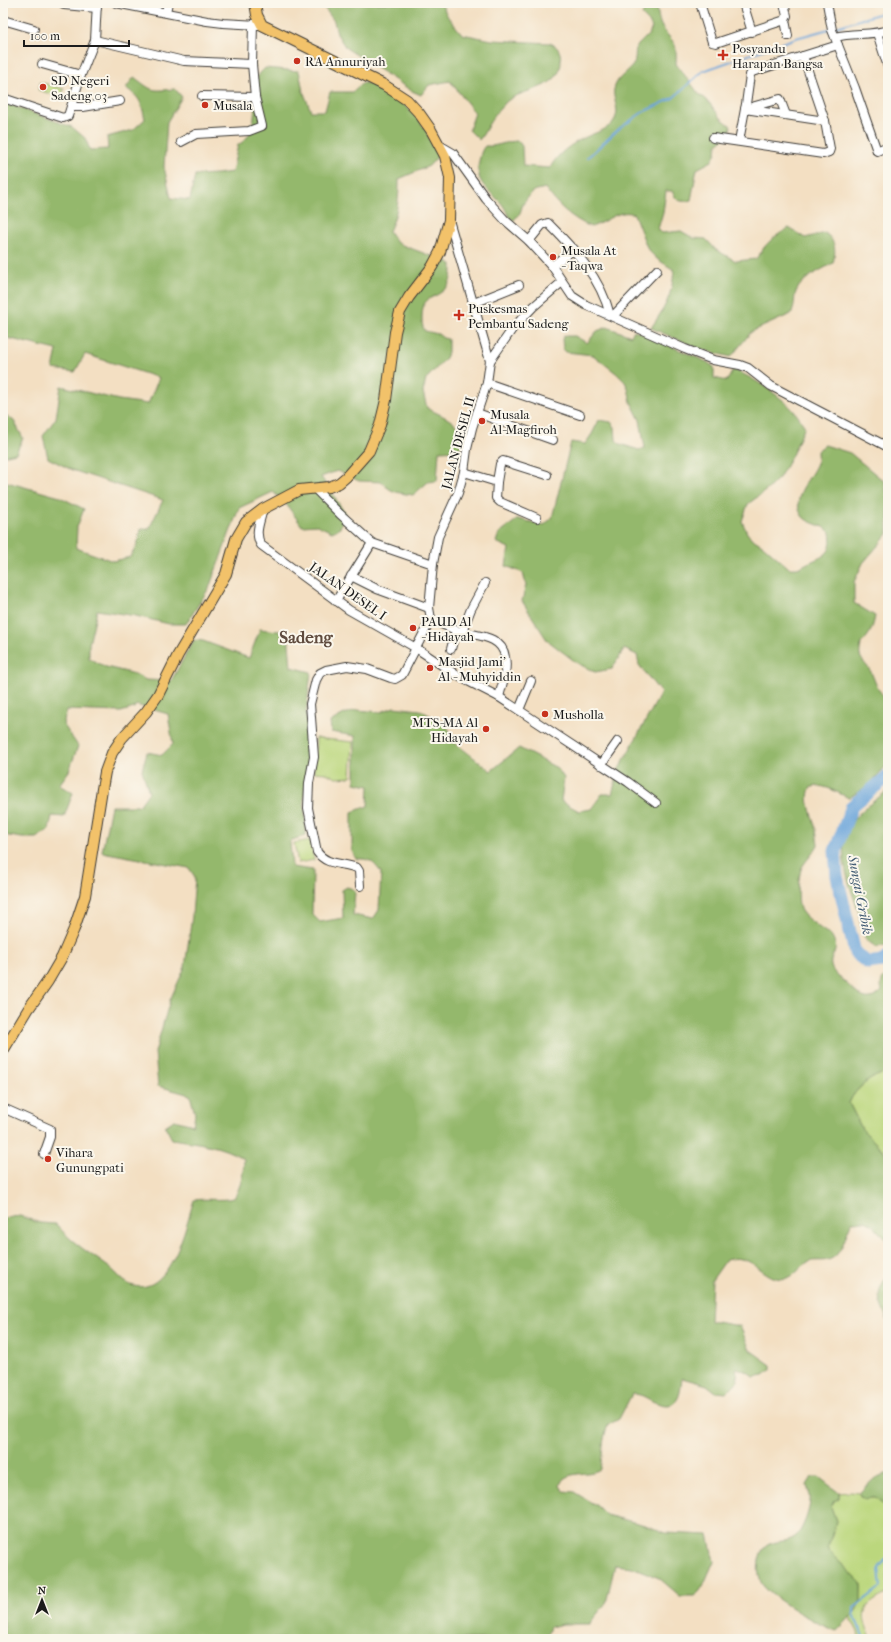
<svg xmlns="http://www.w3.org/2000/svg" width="891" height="1642" font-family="'IM FELL French Canon',serif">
<rect width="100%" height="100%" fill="#fbf7ec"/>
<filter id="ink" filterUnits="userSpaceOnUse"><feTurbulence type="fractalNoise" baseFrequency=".025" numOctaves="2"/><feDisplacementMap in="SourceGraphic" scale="8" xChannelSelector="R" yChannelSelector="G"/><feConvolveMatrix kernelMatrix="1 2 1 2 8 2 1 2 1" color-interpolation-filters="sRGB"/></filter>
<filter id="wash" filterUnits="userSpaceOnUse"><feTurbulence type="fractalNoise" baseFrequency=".012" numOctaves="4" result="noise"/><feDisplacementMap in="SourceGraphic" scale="16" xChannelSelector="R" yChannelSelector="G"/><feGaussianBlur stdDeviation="0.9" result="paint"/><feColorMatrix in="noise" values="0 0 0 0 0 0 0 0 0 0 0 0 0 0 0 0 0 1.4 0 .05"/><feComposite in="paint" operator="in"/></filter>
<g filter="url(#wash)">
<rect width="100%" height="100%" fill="#f3dfc2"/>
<!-- green -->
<g fill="#bbd77d" stroke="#6c7a4c">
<polygon points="40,82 64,89 61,97 38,90"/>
<polygon points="316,738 353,742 351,777 336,778 326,773 314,772"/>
<polygon points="310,840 314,860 298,863 294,843"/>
<path d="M 888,1072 L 888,1156 L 862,1129 L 849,1103 C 855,1088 873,1075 888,1072 Z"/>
<path d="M 850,1492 L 859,1493 L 860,1497 L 875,1497 L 888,1508 L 888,1593 C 864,1605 858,1611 871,1637 L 870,1639 L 859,1639 L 858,1632 L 850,1617 C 860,1607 861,1596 861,1583 L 830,1553 L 828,1547 L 836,1521 L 831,1507 L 834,1501 L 839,1498 L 839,1493 Z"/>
</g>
<!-- forest -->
<g fill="#94b86c" stroke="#586a44">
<path d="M 318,3 L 441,3 L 448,17 L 462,34 L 492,40 L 550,43 C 559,47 560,51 561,60 C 562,91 523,87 506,102 C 502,107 495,113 492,119 C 487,126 485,133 479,140 L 469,130 L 475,113 L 450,81 L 429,85 L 421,95 L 412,91 L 346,48 L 337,34 L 334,21 L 326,10 Z"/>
<path d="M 643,3 L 656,3 C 658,10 658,21 662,27 C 674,46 677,38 676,64 L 699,94 L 707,100 L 721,118 L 731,126 L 729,134 L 717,144 L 716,153 L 712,161 L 697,169 L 691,200 C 681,203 676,201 672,191 L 666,191 L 663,212 L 658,229 L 662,233 L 681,231 L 693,238 L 706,239 L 716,250 L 736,261 L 756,259 C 766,243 773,237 789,228 L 805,238 L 825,233 C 836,241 836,251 833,263 C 820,271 799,279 795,295 C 794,302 795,307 791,314 L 751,332 L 731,357 L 703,350 L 651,328 C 665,307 672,297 674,270 L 657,259 L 648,250 L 634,214 C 619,208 605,223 591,227 C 571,218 558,206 545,188 L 533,191 L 523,204 L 520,213 L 513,221 C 507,216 506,208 501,203 C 486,187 473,182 480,157 C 481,153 482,149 485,146 C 498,147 506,141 518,141 L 522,146 L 523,166 L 550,168 C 557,154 571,144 584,138 C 595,132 610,130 615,119 C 621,108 610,97 615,86 C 618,77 628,72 633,65 C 636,61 635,52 636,47 L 648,35 L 652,28 L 649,22 L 642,15 L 645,9 Z"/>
<path d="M 265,68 L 299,71 L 303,91 L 311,111 L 325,111 L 330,92 L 352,92 C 356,89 360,84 364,83 C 377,81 412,110 419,120 C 427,130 432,144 438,156 L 429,166 L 399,179 C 399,198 398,213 389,231 L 397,243 L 452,264 C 452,273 452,283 444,290 C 431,301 423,295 422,316 C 422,323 422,326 425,331 L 438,334 L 443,338 L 448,339 L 448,352 L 446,358 L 426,379 L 423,392 L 427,408 C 439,415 461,421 462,438 C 462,442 460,447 459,450 L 439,451 L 437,481 L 428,482 L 413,495 C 400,493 390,493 382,482 L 359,481 L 337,471 L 321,477 L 345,513 L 340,528 L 332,532 L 317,525 L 302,526 L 286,504 L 273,492 L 239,508 L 209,588 L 186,624 L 169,624 L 136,616 L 97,610 L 89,644 L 89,658 L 106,667 L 135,674 L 146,680 L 171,681 L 194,640 L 203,641 L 249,658 L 260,629 L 288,632 L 291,667 L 311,672 L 306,713 L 311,749 L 304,797 L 306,835 L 290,841 L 292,867 L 313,870 L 312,914 L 320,922 L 343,918 L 342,890 L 347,887 L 353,889 L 355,892 L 353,915 L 373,919 L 379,910 L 381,872 C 373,862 370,858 356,859 L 352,851 L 352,812 L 368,806 L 369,786 L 355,783 L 355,736 L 331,732 L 330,722 L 344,714 L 357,710 L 381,712 L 394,707 L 420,710 L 446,724 L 455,743 L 491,771 L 519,748 L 557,768 L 564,778 L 561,801 L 579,811 L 591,809 L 602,794 L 612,794 L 619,769 L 661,693 L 639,665 L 637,655 L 624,649 L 612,669 L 595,672 L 577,663 L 547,640 L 522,601 L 526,585 L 523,573 L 506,566 L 509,548 L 496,542 L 499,533 L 518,519 L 544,525 L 552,518 L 571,442 L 585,444 L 592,434 L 599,420 L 611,422 L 615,427 L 616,440 L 620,444 L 639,450 L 645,448 L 640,420 L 631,402 L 628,388 L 625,382 L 616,373 L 593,355 L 566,352 L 563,349 L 562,339 L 564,336 L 575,336 L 587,343 L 597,331 L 607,327 L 631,336 L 634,330 L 707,362 L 714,367 L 714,378 L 727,381 L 733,370 C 748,374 782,397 792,409 C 797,414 801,421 805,427 L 791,457 L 779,478 L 768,489 L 748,504 L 742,521 L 747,533 L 751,538 L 764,546 L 789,568 C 802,569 800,566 810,562 C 827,555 833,552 830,532 C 822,524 809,524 803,517 C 789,499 810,480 817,463 C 818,459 817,455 817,451 L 825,445 L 850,453 L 885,482 L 886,492 L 888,493 L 888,534 L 863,563 L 854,582 L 854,603 L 875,616 C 873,627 870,636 861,643 C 861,647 859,652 860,656 C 862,662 868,666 871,672 C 876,683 877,692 888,699 L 888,764 L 869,785 L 849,798 C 837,793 823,782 810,788 C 805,801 812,813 815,826 C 817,832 817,839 818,845 C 814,853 807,859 802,867 C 798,875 797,901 800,909 C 802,914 810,921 815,924 C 821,930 832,934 835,943 C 838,951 829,957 831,966 C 833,973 839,977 845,982 C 857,993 866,1007 882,991 C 880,983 881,979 888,975 L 888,1072 C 873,1075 855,1088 849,1103 L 862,1129 L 888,1156 L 888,1241 L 871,1224 L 865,1221 L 852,1222 C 845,1234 843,1256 828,1260 C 821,1262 814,1259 807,1263 C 800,1267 795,1276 787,1278 C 764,1284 755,1251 726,1260 L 712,1280 L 710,1321 L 740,1326 L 750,1350 L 771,1365 L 771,1370 L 764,1375 L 753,1377 L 748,1372 L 736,1368 L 738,1381 L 726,1393 L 716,1392 L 707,1385 L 682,1378 C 680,1399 677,1412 652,1401 C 645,1397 641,1394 632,1394 L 619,1419 L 608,1425 C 602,1439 603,1454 600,1469 C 589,1477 563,1469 560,1486 L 564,1491 L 574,1492 L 597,1506 L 606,1515 L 645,1525 L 666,1533 L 708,1535 L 714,1561 L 703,1586 L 699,1592 L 694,1596 L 680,1596 L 659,1578 L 632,1567 L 615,1565 L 606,1603 L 589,1624 L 563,1624 L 550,1627 L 546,1639 L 3,1639 L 3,1218 L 20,1216 L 40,1223 L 56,1224 C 61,1230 67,1236 73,1241 C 85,1251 98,1259 110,1268 C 118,1274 124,1284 134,1286 C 171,1295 186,1224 194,1200 C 207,1198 220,1201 234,1198 C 241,1187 244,1171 244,1159 C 222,1145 197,1143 172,1139 L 165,1126 L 174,1120 L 193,1125 L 195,1114 L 190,1095 L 158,1086 L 155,1052 L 170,1000 L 185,967 L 192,916 L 195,877 L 189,868 L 102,852 L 111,806 L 139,806 L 149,792 L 142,770 L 147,752 L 162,755 L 173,744 L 168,714 L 136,705 L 134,708 L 121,712 L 67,710 L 63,724 L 78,746 L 69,771 L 59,785 L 73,793 L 64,817 L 52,816 L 49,830 L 36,838 L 22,838 L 3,835 L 3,481 L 60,497 L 84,509 L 77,527 L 76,548 L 113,561 L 130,557 L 136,547 L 141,529 L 149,529 L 163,500 L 72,470 L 48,458 L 43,436 L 56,418 L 61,386 L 119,400 L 148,404 L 159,378 L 85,354 L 75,372 L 53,369 L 57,350 L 3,337 L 3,105 L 8,104 L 72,127 L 85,138 L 90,150 L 108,149 L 107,137 L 133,130 L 145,119 C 141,103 141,98 126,88 L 134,77 C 154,92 150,91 175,89 L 182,97 L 167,122 L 164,167 L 171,198 L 190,200 L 195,175 L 217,174 L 232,172 L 238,145 C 262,132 251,100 257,78 C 258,75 262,71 265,68 Z"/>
<polygon points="3,413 14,421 23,438 16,453 3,456"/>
<path d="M 888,790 L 888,945 L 876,947 C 873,945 869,942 866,939 C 861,933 861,921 859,913 C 851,888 834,851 850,825 C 859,810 875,801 888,790 Z"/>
<path d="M 888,1276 L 888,1321 C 880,1302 873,1294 888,1276 Z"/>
<path d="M 885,1474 L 888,1474 L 888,1508 C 878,1503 879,1492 866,1499 L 860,1497 L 859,1493 L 875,1478 Z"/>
<path d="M 812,1477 L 819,1477 L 839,1493 L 839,1498 L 834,1501 L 831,1507 L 836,1521 L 828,1547 L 830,1553 L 861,1583 L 861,1600 L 856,1611 L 837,1631 C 823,1628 766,1596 761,1582 C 757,1573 758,1561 761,1553 C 768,1537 786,1545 796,1536 C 803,1530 810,1509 810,1500 C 811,1495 808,1490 807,1485 Z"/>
</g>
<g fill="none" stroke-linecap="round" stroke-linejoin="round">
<!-- stream -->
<g stroke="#6aa4da" stroke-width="2">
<polyline points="833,28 888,11"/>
<polyline points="587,158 620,128 643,112 673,98 703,71 796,38 829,29"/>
<polyline points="863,1639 863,1636 854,1615 854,1608 881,1587 879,1568 888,1557"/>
</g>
<!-- river -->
<polyline stroke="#6aa4da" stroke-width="13" points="888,776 852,806 835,851 837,876 855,953 868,963 882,961 888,957"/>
</g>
</g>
<g filter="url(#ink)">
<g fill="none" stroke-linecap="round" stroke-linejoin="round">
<!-- minor casing -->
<g stroke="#3c3935" stroke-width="10">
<g id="minor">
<polyline points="63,3 64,5 97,8"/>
<polyline points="116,3 207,21 223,23 258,25"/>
<polyline points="700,3 712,42 716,43 785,20 787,16 784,3"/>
<polyline points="743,3 752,32"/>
<polyline points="827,3 832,30 855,88 877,151 888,146"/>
<polyline points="166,12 168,3"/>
<polyline points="3,20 34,29"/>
<polyline points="785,20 788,36"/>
<polyline points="877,33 888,67"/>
<path d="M 835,37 C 853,32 871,36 888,30"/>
<polyline points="95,40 184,61 252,64"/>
<polyline points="42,64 81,75"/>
<polyline points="202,96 255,97"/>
<polyline points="3,98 63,118 68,116 81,75 95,40 97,3"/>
<polyline points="72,107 83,107 120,101"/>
<polyline points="748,108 780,99 786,115"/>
<polyline points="745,109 825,121"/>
<polyline points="713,138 823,154 829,152 830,149 825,121 803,56"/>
<polyline points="739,141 746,104 750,75 752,72 838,45"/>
<polyline points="181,142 196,134 249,131 262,126 255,97 252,64 253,24"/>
<polyline points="441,146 453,153 486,199 505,220 529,241 552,266 572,296 586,305 685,349 713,360 740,365 748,368 771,386 888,447"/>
<path d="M 529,241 L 542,225 L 548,223 C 574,249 601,278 610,315"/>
<polyline points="552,266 574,249"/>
<polyline points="474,303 519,285"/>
<polyline points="613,316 657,270"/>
<polyline points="490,361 513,328 533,307 562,282"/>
<polyline points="487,383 580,415"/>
<polyline points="477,413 553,440"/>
<polyline points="464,472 497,482 496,498 500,502 537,518"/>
<polyline points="497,482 500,464 503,461 547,475"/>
<polyline points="315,489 340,514 372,543 433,564"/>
<path d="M 263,509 C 260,522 254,533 261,545 L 349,610 L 416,648 L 458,676 L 499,697 L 628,782 L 656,803"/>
<polyline points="351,576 377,589 429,608"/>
<polyline points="336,601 372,543"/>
<path d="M 431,619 C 439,623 448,627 456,630 C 473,636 502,634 505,657 C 508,670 502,684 499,697"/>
<polyline points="462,632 471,609 485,583"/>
<polyline points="451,649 456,630"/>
<polyline points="519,710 531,681"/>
<polyline points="601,765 618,741"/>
<path d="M 360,886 L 359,871 L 357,868 C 342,862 327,866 317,852 L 308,808 L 309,783 L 314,757 L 310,704 L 316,680 L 320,673 L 326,670 L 347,666 L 367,669 L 391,678 L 395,679 L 402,675 L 431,619 L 429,608 L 433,564 L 438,537 L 458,493 L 464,472 L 467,449 L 472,428 L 487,383 L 490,361 L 449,220"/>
<polyline points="3,1108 50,1129 50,1137 44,1154"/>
</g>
</g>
<!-- major casing -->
<g stroke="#3c3935" stroke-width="12">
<polyline id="major" points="3,1051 29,1008 48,981 62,957 74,929 85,896 102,789 105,772 112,753 122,738 146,712 158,695 178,655 226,574 236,539 246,522 263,509 299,490 329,487 339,483 346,477 369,451 380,425 386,400 395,332 400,312 409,297 432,267 440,252 449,220 450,178 445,156 431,130 419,113 407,100 384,85 262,25 257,15 255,3"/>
</g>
<!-- minor -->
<use href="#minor" stroke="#fff" stroke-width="8"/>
<!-- major -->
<use href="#major" stroke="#f2c26a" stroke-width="10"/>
</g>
</g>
<!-- markers -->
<g fill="#c8321e" stroke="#fbf7ec" stroke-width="1.5">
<path d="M721 49h4v4h4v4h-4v4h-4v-4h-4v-4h4z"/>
<circle cx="297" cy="61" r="4"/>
<circle cx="43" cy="87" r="4"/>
<circle cx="205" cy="105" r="4"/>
<circle cx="553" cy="257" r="4"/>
<path d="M457 309h4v4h4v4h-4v4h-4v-4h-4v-4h4z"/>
<circle cx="482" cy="421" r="4"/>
<circle cx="413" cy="628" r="4"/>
<circle cx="430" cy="668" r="4"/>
<circle cx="545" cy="714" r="4"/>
<circle cx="486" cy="729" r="4"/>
<circle cx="48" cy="1159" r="4"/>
</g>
<g text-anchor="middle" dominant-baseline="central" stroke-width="4" stroke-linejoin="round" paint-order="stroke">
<!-- poi labels -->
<g font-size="13" fill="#1c1c1c" stroke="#fbf7ec" text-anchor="start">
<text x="732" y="48">Posyandu<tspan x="732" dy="15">Harapan Bangsa</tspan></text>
<text x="305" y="61">RA Annuriyah</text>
<text x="51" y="80">SD Negeri<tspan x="51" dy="15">Sadeng 03</tspan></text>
<text x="213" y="105">Musala</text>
<text x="561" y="250">Musala At<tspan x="561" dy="15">- Taqwa</tspan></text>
<text x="468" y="308">Puskesmas<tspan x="468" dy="15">Pembantu Sadeng</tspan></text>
<text x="490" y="414">Musala<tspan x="490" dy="15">Al-Magfiroh</tspan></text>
<text x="421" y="621">PAUD Al<tspan x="421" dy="15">- Hidayah</tspan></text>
<text x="438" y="661">Masjid Jami'<tspan x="438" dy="15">Al - Muhyiddin</tspan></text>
<text x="553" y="714">Musholla</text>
<text x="478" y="722" text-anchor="end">MTS-MA Al<tspan x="478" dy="15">Hidayah</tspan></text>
<text x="56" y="1152">Vihara<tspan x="56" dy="15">Gunungpati</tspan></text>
</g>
<!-- street labels -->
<g font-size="13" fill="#1c1c1c" stroke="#fbf7ec">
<text transform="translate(458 443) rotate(-75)">JALAN DESEL II</text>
<text transform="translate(348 591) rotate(35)">JALAN DESEL I</text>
</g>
<!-- water labels -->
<g font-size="14" font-style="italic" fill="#3f5971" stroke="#fbf7ec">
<text transform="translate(860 895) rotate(79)">Sungai Gribik</text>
</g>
<!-- district labels -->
<g font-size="17" font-weight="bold" fill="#5f4b3e" stroke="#fbf7ec">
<text x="306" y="637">Sadeng</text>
</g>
</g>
<!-- margin -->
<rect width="891" height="1642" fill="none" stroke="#fbf7ec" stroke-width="16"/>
<!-- north arrow -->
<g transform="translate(42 1600)" stroke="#fbf7ec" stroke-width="3" paint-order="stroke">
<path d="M0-3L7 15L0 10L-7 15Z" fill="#1c1c1c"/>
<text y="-6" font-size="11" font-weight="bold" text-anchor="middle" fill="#1c1c1c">N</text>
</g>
<!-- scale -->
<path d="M24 40v6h105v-6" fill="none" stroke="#1c1c1c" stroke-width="2"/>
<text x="30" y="40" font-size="12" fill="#1c1c1c" stroke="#fbf7ec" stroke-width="3" paint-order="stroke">100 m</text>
</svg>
